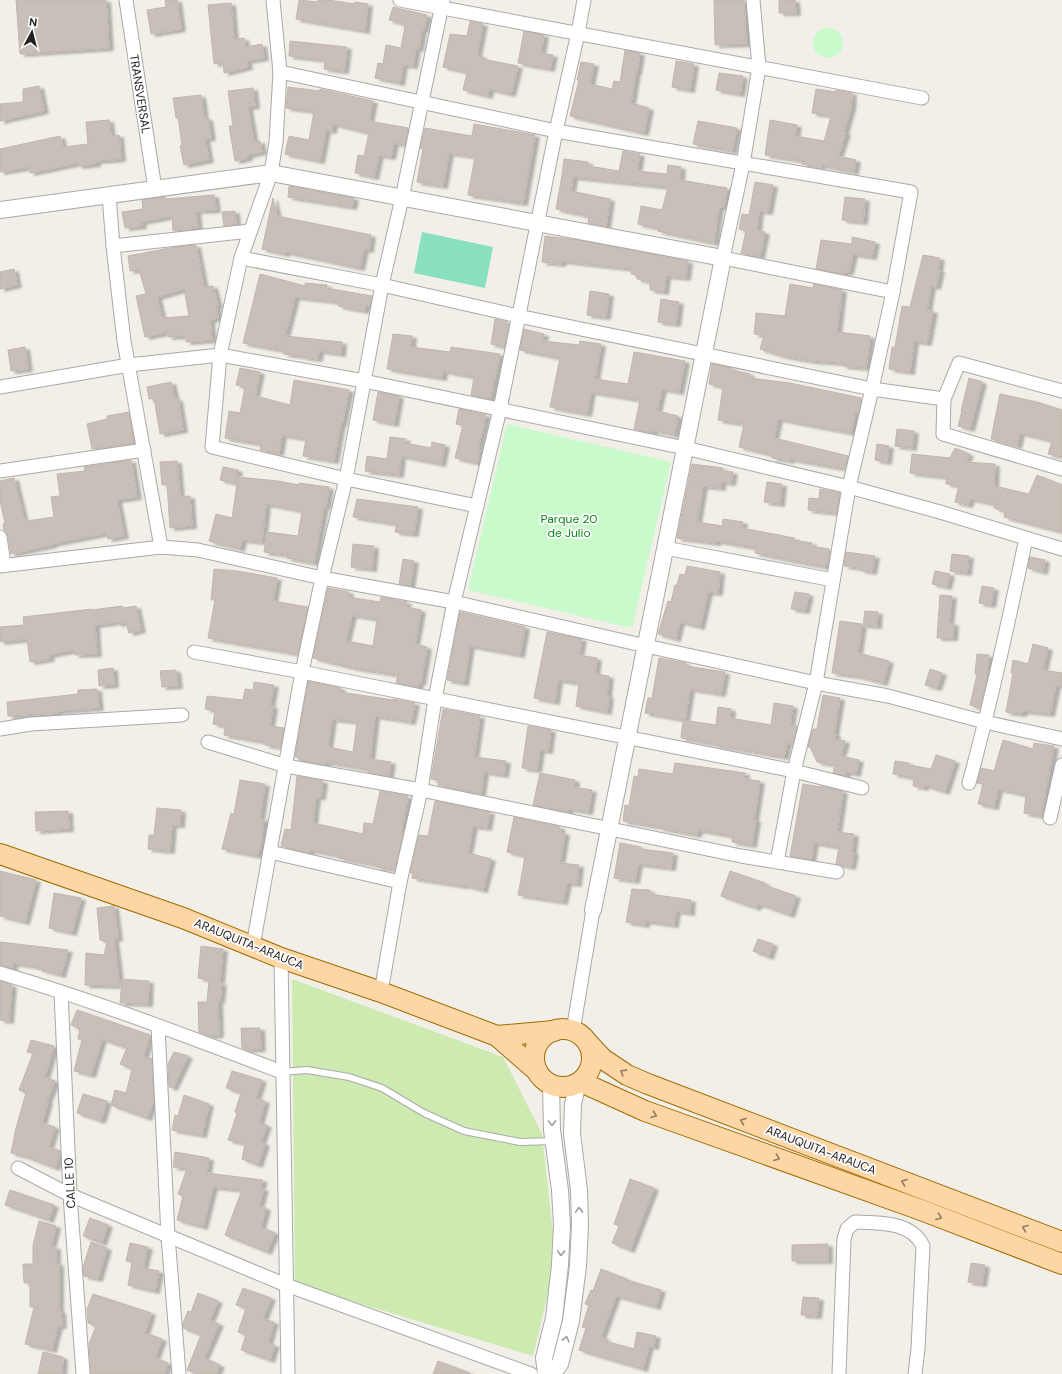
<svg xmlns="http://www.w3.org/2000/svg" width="1062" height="1374" font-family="'DM Sans',sans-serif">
<defs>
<filter id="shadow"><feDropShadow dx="4.5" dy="2.5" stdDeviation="1" flood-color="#0004"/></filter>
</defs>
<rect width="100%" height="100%" fill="#f2efe9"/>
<!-- grass -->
<polygon fill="#cdebb0" points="292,979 503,1057 542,1134 556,1260 533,1356 295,1284"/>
<!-- park -->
<g fill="#c8facc">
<circle cx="828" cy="43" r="15"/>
<polygon points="507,424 671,462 632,628 468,590"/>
</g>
<!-- pitch -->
<polygon fill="#88e0be" points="422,232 493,247 485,288 414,273"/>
<!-- building -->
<g fill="#c7bfb8" stroke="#c4b6ab" fill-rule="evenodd" filter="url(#shadow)">
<polygon points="16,0 106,0 109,48 20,54"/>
<polygon points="165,0 177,0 181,29 151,34 147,10 166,7"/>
<polygon points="299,0 317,2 318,0 328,0 355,4 355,2 368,4 365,31 296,19"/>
<polygon points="714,0 744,0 746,44 715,45"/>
<polygon points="779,0 795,0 796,13 779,13"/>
<polygon points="231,3 234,39 244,38 246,47 262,44 264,58 247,61 248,67 224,73 223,62 214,64 208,5"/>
<polygon points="393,7 427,15 424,30 422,29 419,49 416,48 413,66 403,65 400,83 375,78 378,63 383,64 386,45 401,48 405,26 404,24 389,20"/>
<polygon points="470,21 483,24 477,55 482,56 482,59 518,66 511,94 489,89 488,96 463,90 467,72 443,67 450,34 467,36"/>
<polygon points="524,31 544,35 541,53 553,55 550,69 518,63"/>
<polygon points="290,41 347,47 344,71 324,69 325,60 289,56"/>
<polygon points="625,50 640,53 637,72 636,72 631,103 649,108 644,133 570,116 579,80 577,80 581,62 594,64 590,84 612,89 614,81 620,82"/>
<polygon points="676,61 694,64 690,90 672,87"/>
<polygon points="719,73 743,76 740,94 716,90"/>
<polygon points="39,86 44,111 0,121 0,104 23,102 23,89"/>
<polygon points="288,87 320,91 320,89 373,101 369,121 408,128 405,145 394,143 391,157 379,155 374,177 355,173 358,155 364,156 369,133 333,124 332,131 326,130 320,161 285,154 289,136 309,140 314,111 286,108"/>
<polygon points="253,88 255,106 248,107 254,142 260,141 262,152 248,155 248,158 235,161 229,126 233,126 228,91"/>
<polygon points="816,89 836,92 836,90 852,93 851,108 844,132 846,133 838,156 856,160 854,172 821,165 821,167 802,164 803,161 765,155 770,120 797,125 795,136 824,141 831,116 812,113"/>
<polygon points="201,95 204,118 208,118 211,138 205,139 209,160 184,165 180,146 182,145 178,118 176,118 173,98"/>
<polygon points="109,120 111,136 119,135 121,159 96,161 96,164 78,166 78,163 30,173 29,167 0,172 0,149 60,136 63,147 88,144 86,122"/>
<polygon points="698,121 737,128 732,151 693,144"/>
<polygon points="474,124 535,135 523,203 468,195 475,157 449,153 443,186 417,182 423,149 420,148 425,128 472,136"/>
<polygon points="623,151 640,154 637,171 667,174 668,165 681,167 680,180 727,188 724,207 719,207 714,243 658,231 658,228 638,224 641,206 662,210 668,187 573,177 571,191 610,199 606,226 588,223 589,216 556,209 562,175 564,159 588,162 588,166 619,171"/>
<polygon points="755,182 773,185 768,212 759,211 757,231 765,232 760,256 741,253 746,231 739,229 742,214 749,215"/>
<polygon points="289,186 354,198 352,207 288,197"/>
<polygon points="214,195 216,210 196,211 198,227 192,227 192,229 173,231 172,216 141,222 142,226 125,228 122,212 143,209 142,200 165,197 165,199"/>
<polygon points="845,197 865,199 863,222 842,220"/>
<polygon points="273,198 277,216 371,235 369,250 364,249 360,268 286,252 285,254 262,249"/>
<polygon points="235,211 236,224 224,226 222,212"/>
<polygon points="545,236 578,240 688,261 686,278 666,276 664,292 650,290 650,282 637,279 637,275 631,274 632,269 562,261 561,264 542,262"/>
<polygon points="852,237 875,242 872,257 853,254 849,272 844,272 844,274 816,269 821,240 852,244"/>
<path d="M 196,245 L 204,287 L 213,286 L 218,306 L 216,306 L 218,318 L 210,320 L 212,340 L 186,342 L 186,336 L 168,337 L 168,332 L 145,337 L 136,296 L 146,294 L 139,270 L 130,271 L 128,256 L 175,247 ZM 184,289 L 189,316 L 162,318 L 157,297 Z"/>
<polygon points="923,255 940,258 938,270 940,270 936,287 931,286 927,310 933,311 927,343 914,341 910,372 889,369 892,347 895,347 902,306 910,307"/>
<polygon points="14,269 17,285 0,289 0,272"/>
<polygon points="260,274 305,286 305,283 327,285 326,288 372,296 370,306 366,305 364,311 338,306 339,302 295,297 285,336 342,342 341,354 319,351 318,359 302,357 302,356 284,354 285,351 243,343"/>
<polygon points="790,284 813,288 814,284 842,290 837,332 870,336 866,368 843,366 843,363 812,361 783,356 760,349 764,335 754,334 756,313 785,316"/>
<polygon points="590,291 609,294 606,317 587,315"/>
<polygon points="661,299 679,302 676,324 658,322"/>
<polygon points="495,319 507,322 506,325 509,326 504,347 491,344"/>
<polygon points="524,329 544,334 543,341 579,345 580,341 601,344 595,379 628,384 634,352 685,361 679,392 662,389 657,411 678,416 674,435 653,430 653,433 634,429 640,400 591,392 587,414 550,407 560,358 520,350"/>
<polygon points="393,334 412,336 411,347 450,352 451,347 500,354 490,399 471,395 474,377 443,371 442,378 387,369"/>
<polygon points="25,347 28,369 11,371 8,350"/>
<polygon points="712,364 732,368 732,370 750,374 749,378 790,383 861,398 858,413 855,412 851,433 778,419 774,438 848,456 845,469 790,459 790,461 772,458 773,455 739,447 744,424 718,420 723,387 709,384"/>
<polygon points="240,368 260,372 255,396 290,405 294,380 349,390 342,424 341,423 334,461 303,456 306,439 282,435 279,453 260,450 261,444 225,438 229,411 240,413 245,387 236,385"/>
<polygon points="969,378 982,382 970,429 958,426 962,411 961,411"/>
<polygon points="171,382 175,399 178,399 183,430 160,434 154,398 149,399 147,387"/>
<polygon points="378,392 399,396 394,424 373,420"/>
<polygon points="1000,394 1037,402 1062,410 1062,457 1048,454 1052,441 1020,433 1017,446 991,439"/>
<polygon points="459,409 486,415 478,449 480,450 477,463 455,458 463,425 456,424"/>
<polygon points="129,412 134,443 92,449 87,424 107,419 107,416"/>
<polygon points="897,429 914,431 912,448 895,446"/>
<polygon points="390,437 406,439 405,443 431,448 432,442 445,445 441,464 401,456 399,475 365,471 367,456 387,459"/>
<polygon points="877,444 889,446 887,462 875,460"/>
<polygon points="955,448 969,454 966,462 995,464 994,486 1029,494 1037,475 1062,485 1062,532 1004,517 1005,512 994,508 995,504 970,499 968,505 955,502 959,485 946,484 947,477 910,473 912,454 950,458"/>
<polygon points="131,460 137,497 117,500 124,536 108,539 107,533 51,544 52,545 11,554 8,536 4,531 3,524 5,523 0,501 0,481 14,478 24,520 26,519 27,521 54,517 51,497 60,496 57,474 85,471 84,467"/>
<polygon points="177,461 180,497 190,496 192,526 170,528 167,484 162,485 160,462"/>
<polygon points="692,464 723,468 722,471 733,472 731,483 721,482 721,488 703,486 697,522 722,526 723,519 743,522 742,528 794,538 794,540 812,543 811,546 829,549 828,550 830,550 828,564 826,563 825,567 755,553 756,548 717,541 716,543 677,538"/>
<polygon points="223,467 238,470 235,483 220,480"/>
<polygon points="238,477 278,481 299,485 299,483 329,487 326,507 324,506 314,563 287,558 287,555 264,552 267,532 298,536 302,511 266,504 262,542 242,540 240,549 209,541 216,514 232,518"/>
<polygon points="767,482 782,484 780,504 764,502"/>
<polygon points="820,489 840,493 836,513 808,510 809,498 819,499"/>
<polygon points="357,499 418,507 414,534 395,532 397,524 353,517"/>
<polygon points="353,544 374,546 372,569 351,567"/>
<polygon points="846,552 875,556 872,572 860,570 860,568 844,566"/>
<polygon points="952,554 969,556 967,573 950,571"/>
<polygon points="1030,557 1045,560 1043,572 1028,568"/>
<polygon points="403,559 414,561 410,586 399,584"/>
<polygon points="687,566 720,572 718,593 708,592 700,627 680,622 676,639 658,634 668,601 671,602 675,585 677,585 680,574 685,575"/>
<polygon points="214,569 237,571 277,578 273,601 308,607 298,654 208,638 215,600 211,600"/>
<polygon points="935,571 950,574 947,587 932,584"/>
<polygon points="982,586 994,588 991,605 979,603"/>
<path d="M 328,588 L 349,592 L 348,597 L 380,602 L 381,597 L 407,602 L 406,607 L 421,610 L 415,644 L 427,647 L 421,683 L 419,682 L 418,687 L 396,683 L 398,675 L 354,668 L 313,658 ZM 352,615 L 377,619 L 373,646 L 346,641 Z"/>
<polygon points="795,592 809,594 805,611 791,609"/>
<polygon points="940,595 952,596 949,623 954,623 953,638 937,638"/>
<polygon points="122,606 123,608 136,606 141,630 129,633 126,622 118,624 117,622 95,625 97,654 75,655 74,650 49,655 50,659 30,662 27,639 0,642 0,627 24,625 23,617 92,609 92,610"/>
<polygon points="865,611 878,612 877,626 863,625"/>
<polygon points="460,612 525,627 520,655 470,646 464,683 447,680"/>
<polygon points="840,621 862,624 858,653 889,661 883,683 857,676 832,673"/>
<polygon points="547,632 582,639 579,655 597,658 595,674 609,676 607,695 609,696 607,712 576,706 579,683 558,680 555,702 534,698"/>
<polygon points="1033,644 1048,648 1043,670 1062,673 1062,686 1056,685 1050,714 1023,711 1022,714 1006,712 1013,673 1011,673 1013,660 1028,664"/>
<polygon points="977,654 989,655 985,687 980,708 970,705 977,674 975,674"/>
<polygon points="659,658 686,663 686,666 725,672 721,694 690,689 685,720 645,713 648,698 652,698"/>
<polygon points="113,668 114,685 99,686 98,670"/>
<polygon points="930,669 942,673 937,688 925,685"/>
<polygon points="176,670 178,686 162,687 160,671"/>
<path d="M 308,681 L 341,688 L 340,692 L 393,700 L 393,699 L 415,703 L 411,722 L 375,716 L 370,759 L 391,762 L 389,776 L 368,772 L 368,770 L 350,766 L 325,762 L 325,765 L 299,760 L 299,758 L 295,757 ZM 332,719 L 357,722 L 353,752 L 328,747 Z"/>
<polygon points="254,682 274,685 270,706 273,706 270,726 284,728 280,747 265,745 265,742 224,735 225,726 213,724 215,710 205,709 207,696 243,700 245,689 253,690"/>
<polygon points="97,689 99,708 58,711 58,713 35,715 35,714 8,716 7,702 78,694 78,690"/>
<polygon points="823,695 840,698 834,734 836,734 835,739 845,741 841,756 859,760 856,774 846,772 845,776 833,773 835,765 817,762 810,747 808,747 813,729 817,729"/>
<polygon points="774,703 793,706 790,725 797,726 793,744 787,743 784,757 714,745 714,744 681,738 683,720 716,725 718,707 731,709 730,718 771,725"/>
<polygon points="443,709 480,716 474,757 506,761 504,775 484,772 481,794 438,785 439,780 431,779"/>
<polygon points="528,726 551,730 548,751 540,750 537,770 522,768"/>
<polygon points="1003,740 1033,749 1034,743 1054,746 1041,816 1024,813 1026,795 998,789 994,807 978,804 983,784 977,783 981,768 994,771"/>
<polygon points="936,755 955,761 945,792 924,785 924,788 913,786 914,778 893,774 895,761 909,763 909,765 931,769"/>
<polygon points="675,763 745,773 744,779 760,781 754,820 756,820 752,845 732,842 732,836 698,830 697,835 659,828 660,827 623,821 625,805 629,806 634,776 638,777 639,769 673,774"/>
<polygon points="540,773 575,780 574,787 592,790 588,812 569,809 568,812 533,805"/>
<polygon points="297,776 323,781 321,797 316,797 313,823 363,834 364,823 373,824 380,791 408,796 401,833 403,833 395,870 377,867 377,865 339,858 339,856 310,850 309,853 281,846 285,829 291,830"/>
<polygon points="240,780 265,784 260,819 264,819 261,843 257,856 222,849 231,813 234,814"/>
<polygon points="803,784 820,787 820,786 843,791 837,832 854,834 852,852 854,853 851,867 836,864 839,847 814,843 811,860 790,856"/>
<polygon points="435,801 490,812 487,828 473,826 468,853 491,859 483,890 463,885 463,886 412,878 413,873 410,873 419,835 428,836"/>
<polygon points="157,808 181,810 180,825 172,825 170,851 148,849 149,835 154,835"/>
<polygon points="68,811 69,829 36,831 35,812"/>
<polygon points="514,817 560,827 560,832 565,833 560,863 579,865 577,884 567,883 563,902 518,895 525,856 507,852"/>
<polygon points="620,843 641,847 641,849 673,853 671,868 638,864 635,881 614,878"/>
<polygon points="0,871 36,880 25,922 0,916"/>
<polygon points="730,871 765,883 764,885 796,896 790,915 758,904 756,908 721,896"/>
<polygon points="632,889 650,890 650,894 691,900 690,913 676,911 674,925 645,921 645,925 626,922"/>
<polygon points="54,893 81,898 72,933 49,928"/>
<polygon points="114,906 118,938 114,939 120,986 85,985 86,953 104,955 107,942 100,940 97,908"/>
<polygon points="758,939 773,944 769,957 753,951"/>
<polygon points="0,942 68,950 61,975 38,969 38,967 13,963 13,969 0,965"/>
<polygon points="201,946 223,949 220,981 218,980 218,983 222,983 220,1001 218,1000 219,1035 208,1036 199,1032 198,1002 207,1002 209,980 198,978"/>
<polygon points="122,979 149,981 148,1004 120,1003"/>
<polygon points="0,981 12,985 9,1021 0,1020"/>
<polygon points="77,1010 150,1035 144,1056 152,1059 154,1100 147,1118 111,1105 115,1090 126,1093 132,1069 120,1064 127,1048 102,1039 91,1075 74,1071 82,1040 78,1039 80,1029 71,1025"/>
<polygon points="241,1028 260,1028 261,1049 246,1050 242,1048"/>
<polygon points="31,1040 54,1046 45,1077 55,1081 47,1101 48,1102 42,1123 55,1127 49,1147 60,1151 60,1155 55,1168 24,1156 11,1153 16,1128 26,1093 19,1090 33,1053 27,1052"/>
<polygon points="174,1052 188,1056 173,1088 169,1087 168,1064"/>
<polygon points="232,1071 262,1080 256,1098 265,1101 259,1123 267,1125 261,1142 265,1144 258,1165 242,1159 245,1144 228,1140 237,1113 235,1112 241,1093 226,1088"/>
<polygon points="83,1094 107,1101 101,1121 77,1113"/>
<polygon points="184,1095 209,1104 202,1135 172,1130 175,1115 178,1116"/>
<polygon points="175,1152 209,1158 207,1173 263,1180 260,1188 264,1189 259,1206 266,1208 261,1227 275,1233 267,1252 225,1235 242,1190 213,1187 203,1227 177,1220 183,1196 178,1194 187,1169 173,1167"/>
<polygon points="630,1179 654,1188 630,1250 612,1243 619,1226 614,1224"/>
<polygon points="10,1190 54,1205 49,1220 5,1205"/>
<polygon points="90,1218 108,1225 102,1243 83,1236"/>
<polygon points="39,1221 56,1226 51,1247 56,1247 56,1264 59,1263 59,1311 61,1311 62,1326 58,1326 52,1350 25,1344 34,1307 30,1307 30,1283 24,1283 23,1264 33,1264 33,1245"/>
<polygon points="91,1242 107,1248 98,1279 84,1276 83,1267"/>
<polygon points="130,1243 148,1247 143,1268 159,1271 155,1291 128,1285 132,1262 126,1261"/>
<polygon points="828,1244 828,1261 792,1261 792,1245"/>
<polygon points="971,1263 985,1265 982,1284 968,1282"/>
<polygon points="601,1269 627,1279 627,1280 661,1290 656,1307 616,1296 601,1337 605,1338 605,1341 634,1349 637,1332 656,1336 654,1347 649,1346 643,1369 579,1350 586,1328 582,1327 589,1305 585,1304 591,1290 593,1291"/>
<polygon points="243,1288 271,1298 263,1319 274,1322 268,1343 275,1345 270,1360 241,1350 246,1335 238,1332 246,1308 236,1305"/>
<polygon points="198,1293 218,1301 210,1320 219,1324 204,1358 220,1365 216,1374 197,1374 187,1370 201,1335 183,1328 183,1323 188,1311 191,1312"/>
<polygon points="93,1294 151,1313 145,1333 162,1339 155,1358 168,1363 164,1374 91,1374 89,1344 96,1326 88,1323 87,1309"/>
<polygon points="803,1297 819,1298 817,1316 801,1315"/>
<polygon points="43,1352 63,1357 62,1374 38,1374"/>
<polygon points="438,1361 470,1373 470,1374 433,1374"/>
</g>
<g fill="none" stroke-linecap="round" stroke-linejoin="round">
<!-- service casing -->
<g stroke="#a9a9a9" stroke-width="8">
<polyline id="service" points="282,1072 307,1070 349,1077 382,1088 424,1113 464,1131 520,1142 553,1141"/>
</g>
<!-- minor casing -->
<g stroke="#a9a9a9" stroke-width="15">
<g id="minor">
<polyline points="126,0 155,189"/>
<polyline points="273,0 280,72 276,142 271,173 241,258 220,355 212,447 346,479 477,506"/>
<polyline points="400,0 922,98"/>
<polyline points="753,0 759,67 743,164 723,258 893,292"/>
<polyline points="280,72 556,131 911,192 893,292 872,389 849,487 816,683 794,771 777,862"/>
<polyline points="109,195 113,246 124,341 161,547"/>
<polyline points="113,246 250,231"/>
<polyline points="241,258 382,285 518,316 872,389 944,399"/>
<polyline points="0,387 129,365 220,355 364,381 685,448 849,487 940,512 1062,549"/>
<polyline points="1062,391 959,363 944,399 943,434 1062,469"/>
<polyline points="0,471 144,450"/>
<polyline points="0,537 4,565"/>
<polyline points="665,548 833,580"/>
<polyline points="0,566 161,547 198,550 322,578 454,602 646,646 816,683 888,696 985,722 1062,739"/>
<polyline points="194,652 302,672 794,771 862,788"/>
<polyline points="0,729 31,724 182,715"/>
<polyline points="208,742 286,766 421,790 741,856 837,872"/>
<path d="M 969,783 C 991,702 1009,620 1026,538"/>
<polyline points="1050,818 1062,765"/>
<polyline points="270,852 400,882"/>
<polyline points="253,946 302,672 322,578 346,479 382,285 402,198 443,0"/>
<polyline points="281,958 288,1374"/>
<path d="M 0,973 C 96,1001 189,1037 282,1072"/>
<polyline points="61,992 70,1195 83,1374"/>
<polyline points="381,992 400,882 421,790 435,699 454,602 500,409 556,131 578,33 584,0"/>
<polyline points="158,1026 168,1236 179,1374"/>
<polyline points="573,1031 593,910"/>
<polyline points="18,1168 70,1195 286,1285 531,1374"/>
<path d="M 839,1374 L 844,1239 L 847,1229 L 855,1222 C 879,1223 911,1221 923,1246 L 918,1349 L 915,1374"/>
</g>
</g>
<!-- tertiary casing -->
<g stroke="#a9a9a9" stroke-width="18">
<g id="tertiary">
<polyline points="0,210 271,173 723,258 593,910"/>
<polyline points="546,1374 544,1358 554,1318 560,1265 562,1225 560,1190 552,1130 551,1084"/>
<polyline points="552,1374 560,1364 571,1321 578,1266 580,1225 579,1190 572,1134 573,1104 578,1083"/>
</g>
</g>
<!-- primary casing -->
<g stroke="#a06b00" stroke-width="22">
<g id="primary">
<polyline points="0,854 183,918 281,958 381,992 497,1036 537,1071"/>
<circle cx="563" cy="1058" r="29"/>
<polyline points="497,1036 554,1031"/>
<polyline points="588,1043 603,1059 627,1075 648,1084 1062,1242"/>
<polyline points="581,1082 645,1111 921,1210 1062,1264"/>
</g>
</g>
<!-- service -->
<use href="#service" stroke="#fff" stroke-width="6"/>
<!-- minor -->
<use href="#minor" stroke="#fff" stroke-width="13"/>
<!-- tertiary -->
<use href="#tertiary" stroke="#fff" stroke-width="16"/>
<!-- primary -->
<use href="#primary" stroke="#fcd6a4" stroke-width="20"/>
</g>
<!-- one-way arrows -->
<defs><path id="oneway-chevron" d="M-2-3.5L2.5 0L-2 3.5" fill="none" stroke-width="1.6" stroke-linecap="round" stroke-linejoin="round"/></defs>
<g stroke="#8f7c63">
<use href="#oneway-chevron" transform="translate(623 1072) rotate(-148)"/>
<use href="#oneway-chevron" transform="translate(654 1115) rotate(20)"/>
<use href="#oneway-chevron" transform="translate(743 1121) rotate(-159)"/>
<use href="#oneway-chevron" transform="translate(777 1158) rotate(20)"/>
<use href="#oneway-chevron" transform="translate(904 1182) rotate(-159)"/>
<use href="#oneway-chevron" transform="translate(939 1217) rotate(21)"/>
<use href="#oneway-chevron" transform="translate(1025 1228) rotate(-159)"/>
</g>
<g stroke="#9c9c9c">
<use href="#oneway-chevron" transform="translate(552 1123) rotate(89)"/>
<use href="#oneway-chevron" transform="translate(579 1210) rotate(-92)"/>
<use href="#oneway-chevron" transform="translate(561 1253) rotate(92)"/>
<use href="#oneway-chevron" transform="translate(566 1339) rotate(-76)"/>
</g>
<g text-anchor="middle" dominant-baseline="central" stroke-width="3.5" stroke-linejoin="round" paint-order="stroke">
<!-- street labels -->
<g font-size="12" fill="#222" stroke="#fff">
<text transform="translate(140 94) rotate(81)">TRANSVERSAL</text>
<text transform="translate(249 944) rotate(22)">ARAUQUITA-ARAUCA</text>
<text transform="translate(821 1150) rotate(21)">ARAUQUITA-ARAUCA</text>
<text transform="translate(70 1183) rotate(-93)">CALLE 10</text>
</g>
<!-- park labels -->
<g font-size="12" fill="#0c8416" stroke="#fff">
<text x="569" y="519">Parque 20<tspan x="569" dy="14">de Julio</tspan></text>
</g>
</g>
<!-- north arrow -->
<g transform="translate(32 32) rotate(7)" stroke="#ffffff" stroke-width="3" paint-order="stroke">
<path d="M0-3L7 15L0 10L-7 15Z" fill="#222222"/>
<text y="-6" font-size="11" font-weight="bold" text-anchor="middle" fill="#222222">N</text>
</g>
</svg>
